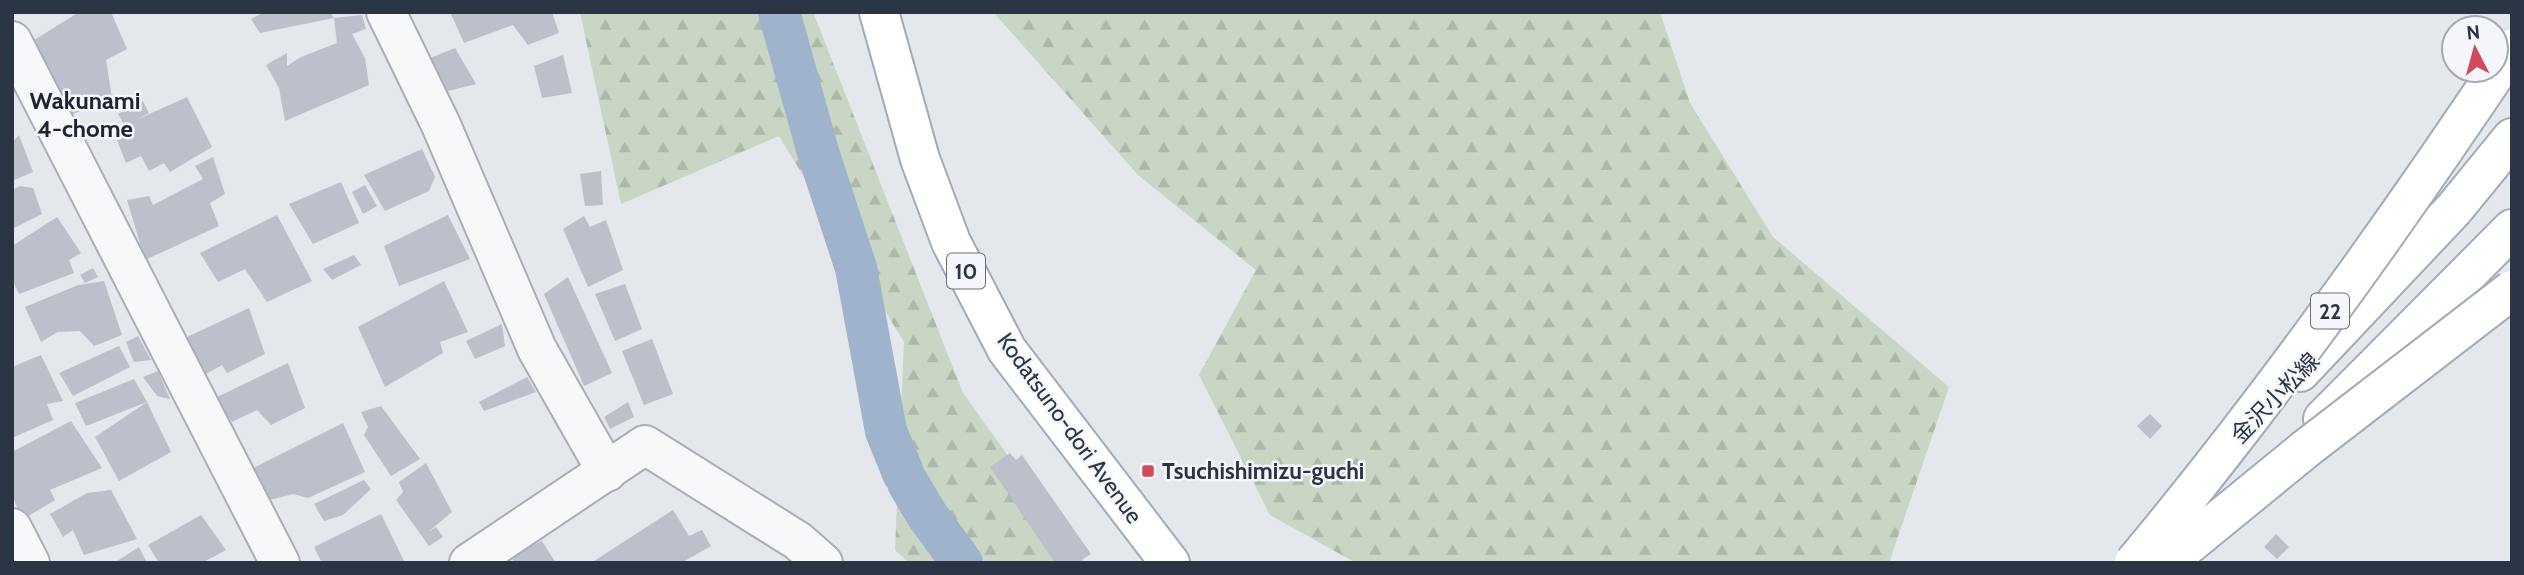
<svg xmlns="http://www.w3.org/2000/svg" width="2524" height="575" font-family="Cabin,'Noto Sans JP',sans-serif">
<defs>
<pattern id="forest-firs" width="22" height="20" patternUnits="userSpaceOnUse" patternTransform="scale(1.75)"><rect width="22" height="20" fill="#c9d6c5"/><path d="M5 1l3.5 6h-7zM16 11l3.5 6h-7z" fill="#adb8ab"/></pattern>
</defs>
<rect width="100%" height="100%" fill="#e4e7ec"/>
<!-- forest -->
<g fill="url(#forest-firs)">
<polygon points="580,12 813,12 963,393 1085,563 909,563 895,550 904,342 779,136 621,204"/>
<polygon points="993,12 1660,12 1690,103 1773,237 1949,387 1889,563 1356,563 1270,515 1199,375 1256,270 1138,175"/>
</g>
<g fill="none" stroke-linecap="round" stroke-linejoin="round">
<!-- canal -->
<g stroke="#9fb4cc" stroke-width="42">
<polyline points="779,12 818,152 856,268 886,431 903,473"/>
<polyline points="908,483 927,515 962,563"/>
</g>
</g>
<!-- building -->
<g fill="#bbc0ca">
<polygon points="79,12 111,12 127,49 106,60 112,98 73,114 31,42"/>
<polygon points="264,12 330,12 334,18 260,33 251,19"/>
<polygon points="450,12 552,12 559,33 528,45 513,25 464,43"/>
<polygon points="362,15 366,29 352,34 365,58 369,85 285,121 279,88 266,65 287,53 287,66 301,57 337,43 334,18"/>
<polygon points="455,48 476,84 444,92 430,58"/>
<polygon points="563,55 572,93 542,98 534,66"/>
<polygon points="187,97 212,147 170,172 164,163 149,171 141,156 126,163 113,130 124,125 118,114 143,101 149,113 136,120"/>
<polygon points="19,135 33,172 12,181 12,143"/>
<polygon points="422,149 435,177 429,191 385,211 364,175"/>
<polygon points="213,157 225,194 210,203 219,226 145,260 127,200 149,196 153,205 203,179 195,166"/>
<polygon points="601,171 603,205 585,206 580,174"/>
<polygon points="341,182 359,223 313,244 289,204"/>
<polygon points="365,185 377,206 363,214 352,192"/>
<polygon points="20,186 33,188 42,214 12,229 12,190"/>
<polygon points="277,215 312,281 267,302 245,269 218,282 200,253"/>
<polygon points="448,215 470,259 399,286 384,246"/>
<polygon points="584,216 590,227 606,220 623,270 588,287 563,229"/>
<polygon points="57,217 81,253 69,260 74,273 19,294 12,279 12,246"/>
<polygon points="354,255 361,265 332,280 323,269"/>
<polygon points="93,268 98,277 85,283 80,275"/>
<polygon points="568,277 612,373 584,386 544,294"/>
<polygon points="104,281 122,335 94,346 80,331 58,332 41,342 25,307 78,285"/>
<polygon points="444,281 468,332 440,342 443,353 385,387 358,327"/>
<polygon points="625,284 642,329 615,341 595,294"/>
<polygon points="249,308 265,354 227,373 222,365 206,374 187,337"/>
<polygon points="502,324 505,346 475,359 466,341"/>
<polygon points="138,336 151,360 134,362 126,342"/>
<polygon points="652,339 673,394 644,405 622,351"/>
<polygon points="119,346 130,367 73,396 59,373"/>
<polygon points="41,355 63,401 47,404 53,420 12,438 12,367"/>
<polygon points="288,363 305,408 271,425 257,410 232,422 215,398"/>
<polygon points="158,371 170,399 157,396 143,377"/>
<polygon points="527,377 536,392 484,411 479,402"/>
<polygon points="134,379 147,402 86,426 75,403"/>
<polygon points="147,402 171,452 119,481 95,437"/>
<polygon points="628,402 634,417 610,429 604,417"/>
<polygon points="381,406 420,459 391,476 364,435 368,427 361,412"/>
<polygon points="2150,414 2162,426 2150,439 2137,426"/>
<polygon points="71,421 102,468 50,490 55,500 22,520 12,494 12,452"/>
<polygon points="343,423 365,472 308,498 293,494 270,500 253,468"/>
<polygon points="1010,453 1016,460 1022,455 1091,554 1077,563 1055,563 990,467"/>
<polygon points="426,463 452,512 428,532 436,527 443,537 429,546 396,500 403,492 399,482"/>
<polygon points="364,480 371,489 343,515 324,521 314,504"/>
<polygon points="111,490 137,539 84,555 73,530 63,537 50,514 87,493"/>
<polygon points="673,510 689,536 702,530 711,546 681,563 591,563"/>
<polygon points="381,514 405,563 322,563 314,547"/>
<polygon points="201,515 226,550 202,563 159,563 148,545"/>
<polygon points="2276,534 2289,547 2277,559 2264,547"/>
<polygon points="542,541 556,563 515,563 509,556"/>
<polygon points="139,547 147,563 114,563"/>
</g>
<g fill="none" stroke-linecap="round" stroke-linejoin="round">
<!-- minor casing -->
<g stroke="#a9aeb7" stroke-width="42">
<g id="minor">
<polyline points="386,12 441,125 537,349 607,472"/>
<polyline points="12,41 280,563"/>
<polyline points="12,528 30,563"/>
<polyline points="469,563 645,445 798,541 823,563"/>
</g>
</g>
<!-- major casing -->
<g stroke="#a3abb8" stroke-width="42">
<g id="major">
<polyline points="879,12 920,159 951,242 1007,350 1170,563"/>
<polyline points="2300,372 2454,209 2512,138"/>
<polyline points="2323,419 2512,229"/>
</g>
</g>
<!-- minor -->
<use href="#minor" stroke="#f7f8fa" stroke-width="38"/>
<!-- major -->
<use href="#major" stroke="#fff" stroke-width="38"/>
<!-- major-bridge casing -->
<g stroke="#a3abb8" stroke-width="42" stroke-linecap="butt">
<g id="major-bridge">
<path d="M 2134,563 C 2270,400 2394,226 2512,49"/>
<polyline points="2166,563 2308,447 2512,290"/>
</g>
</g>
<!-- major-bridge -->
<use href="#major-bridge" stroke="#fff" stroke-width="38"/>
</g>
<!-- markers -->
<rect fill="#d1495b" stroke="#f4f6f9" stroke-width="2.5" x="1141" y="464" width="14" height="14" rx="3.5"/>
<g text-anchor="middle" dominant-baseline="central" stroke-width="5" stroke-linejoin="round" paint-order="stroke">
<!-- shield labels -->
<g fill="#f4f6f9" stroke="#676e7b" stroke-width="2">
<rect x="947" y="253.5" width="38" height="35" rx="5"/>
<rect x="2311" y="293.5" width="38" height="35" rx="5"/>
</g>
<g font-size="21" font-weight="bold" fill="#2b3445">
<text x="966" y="271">10</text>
<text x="2330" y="311">22</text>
</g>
<!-- street labels -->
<g font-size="23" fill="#2b3445" stroke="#f4f6f9">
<text transform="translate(2275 398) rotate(-46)">金沢小松線</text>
<text transform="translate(1070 428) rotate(54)">Kodatsuno-dori Avenue</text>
</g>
<!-- poi labels -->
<g font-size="23" font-weight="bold" fill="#2b3445" stroke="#f4f6f9" text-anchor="start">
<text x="1162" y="471">Tsuchishimizu-guchi</text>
</g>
<!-- neighbourhood labels -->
<g font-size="24" font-weight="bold" fill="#1d2536" stroke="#f4f6f9">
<text x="85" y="100">Wakunami<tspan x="85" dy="28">4-chome</tspan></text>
</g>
</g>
<!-- border -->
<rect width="2524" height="575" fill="none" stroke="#2b3445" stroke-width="28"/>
<!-- north arrow -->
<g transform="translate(2475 49) rotate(354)"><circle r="33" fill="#f4f6f9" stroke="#a4a8b1" stroke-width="2"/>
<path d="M0-5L12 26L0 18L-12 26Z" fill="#d1495b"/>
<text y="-10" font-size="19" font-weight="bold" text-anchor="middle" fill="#2b3445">N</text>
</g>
</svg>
